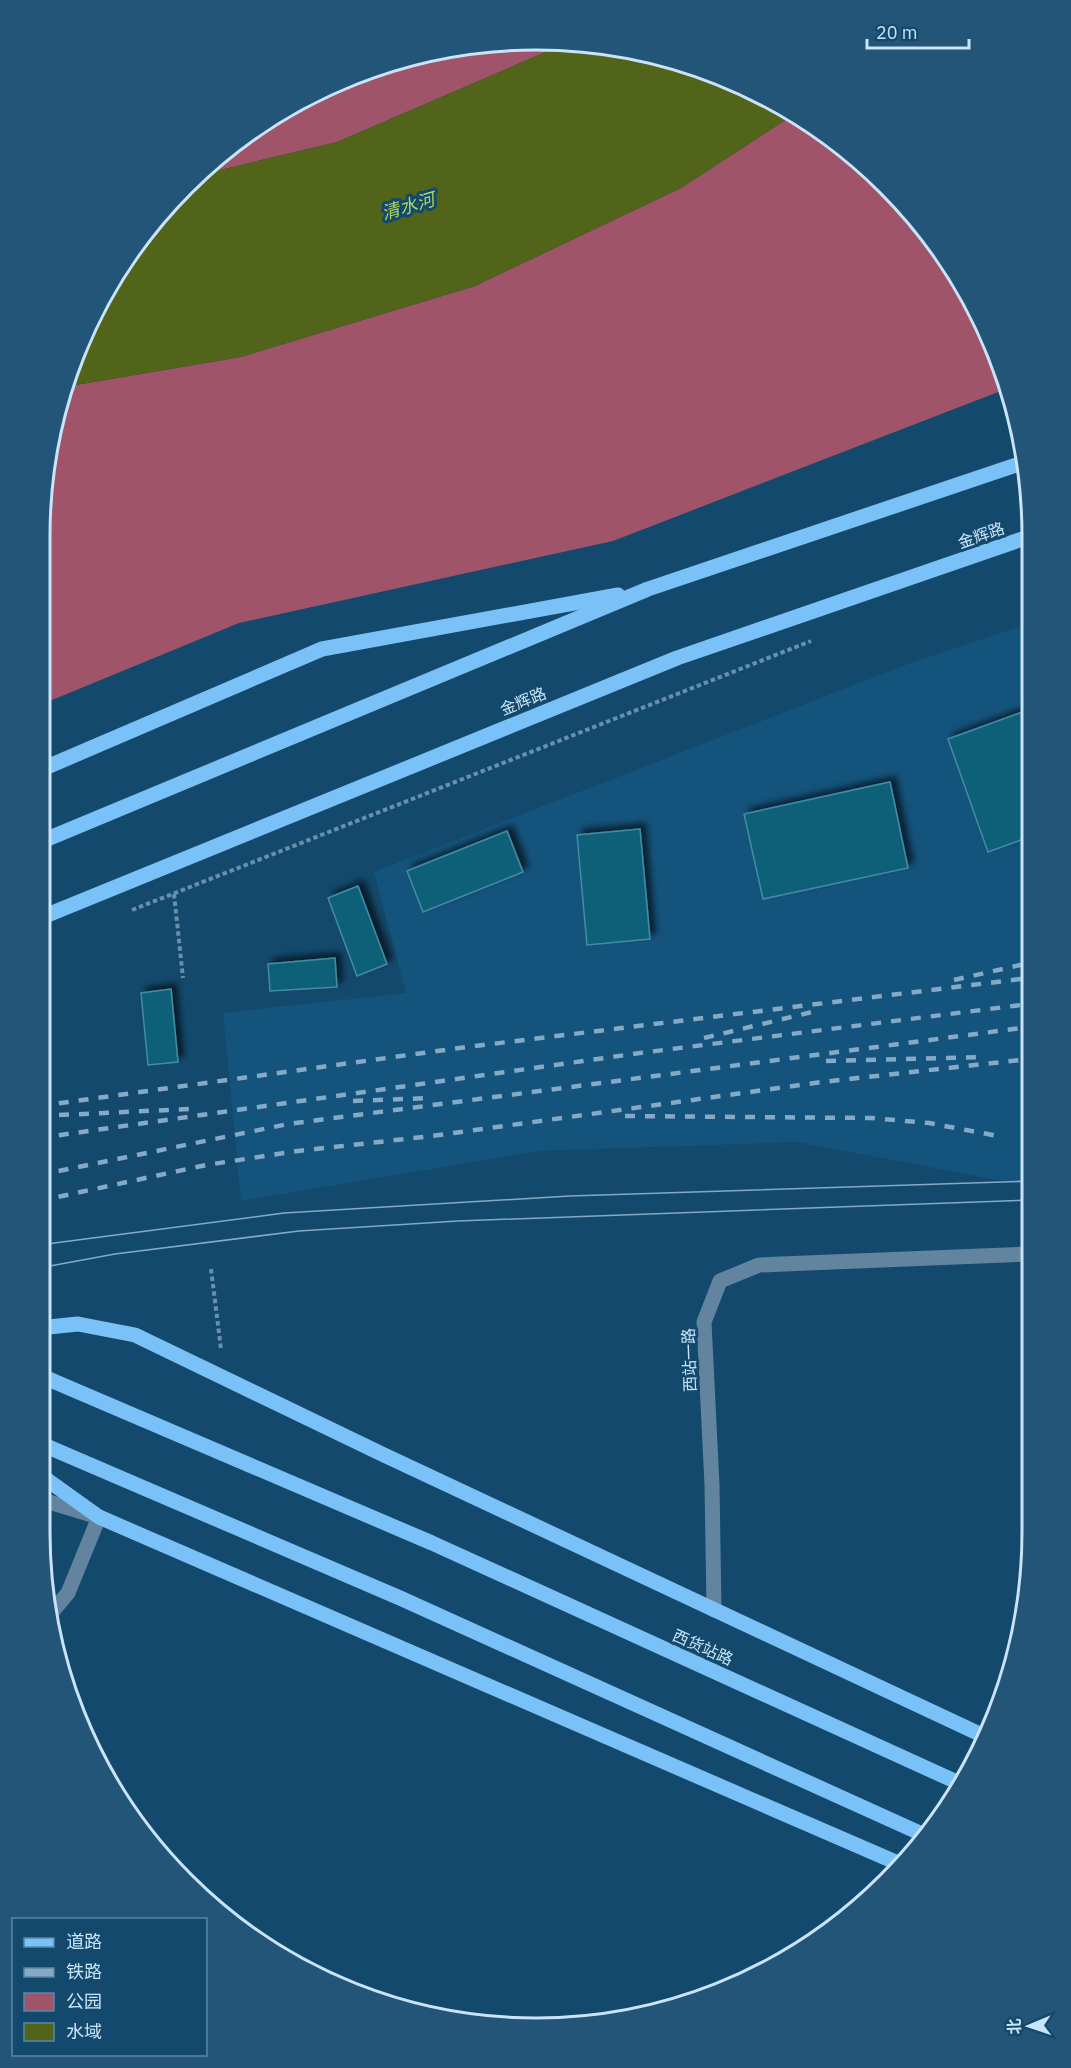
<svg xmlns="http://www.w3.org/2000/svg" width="1071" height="2068" font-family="'IBM Plex Sans','Noto Sans SC',sans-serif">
<defs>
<filter id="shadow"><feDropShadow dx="5.5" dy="-5.5" stdDeviation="3" flood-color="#0009"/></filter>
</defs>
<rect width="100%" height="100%" fill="#13496c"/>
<!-- built -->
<polygon fill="#14537c" points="1028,624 1030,1186 797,1142 540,1151 241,1201 223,1013 406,993 374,872 908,664"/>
<!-- green -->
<g fill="#9f546a">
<polygon points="564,40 548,51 337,142 195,176 208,162 288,105 376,65 471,43"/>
<path d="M 793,115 L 863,162 L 930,234 L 994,346 L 1006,389 L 613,541 L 239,623 L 40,705 C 40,607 29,478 64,387 L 241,357 L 475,286 L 681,188 Z"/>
</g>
<!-- water -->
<polygon fill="#51641a" points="564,40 664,56 755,90 793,115 681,188 475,286 241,357 64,387 90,316 142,233 195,176 337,142 548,51"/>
<!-- building -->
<g fill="#0c6178" stroke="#438ca4" stroke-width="1.5" filter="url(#shadow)">
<polygon points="1028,710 1029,837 988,852 948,739"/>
<polygon points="890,782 908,868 763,899 744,814"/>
<polygon points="640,829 650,939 587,945 577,835"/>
<polygon points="507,831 523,872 423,912 407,871"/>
<polygon points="358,886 387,964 357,976 328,898"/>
<polygon points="335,958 337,987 270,991 268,964"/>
<polygon points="171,989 178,1062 148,1065 141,993"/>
<polygon points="1031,1532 1031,1556 1022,1552"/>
</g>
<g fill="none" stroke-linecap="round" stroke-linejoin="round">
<!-- path -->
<g stroke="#6790ad" stroke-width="4" stroke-dasharray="4.5 3" stroke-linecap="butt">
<polyline points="174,894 183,978"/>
<polyline points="132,910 811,641"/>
<polyline points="40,948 50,943"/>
<polyline points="211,1269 221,1349"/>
</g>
<!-- minor -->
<g stroke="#62849f" stroke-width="15">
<polyline points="39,1499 99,1517 68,1593 52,1612"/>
<polyline points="714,1610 712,1485 704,1322 720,1281 759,1265 1030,1254"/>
</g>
<!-- major -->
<g stroke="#79c1f7" stroke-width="15">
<polyline points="40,770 322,649 618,595"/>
<polyline points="40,842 648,589 1025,462"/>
<polyline points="40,918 677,658 1028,537"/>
<polyline points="39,1328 78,1324 135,1335 384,1455 986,1737"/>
<polyline points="39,1375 432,1543 959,1783"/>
<polyline points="39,1443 400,1598 922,1834"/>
<polyline points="39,1474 99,1517 900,1864"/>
</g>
<!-- tram -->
<g stroke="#85aac5" stroke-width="1.5">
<polyline points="39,1245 284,1213 570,1196 1030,1181"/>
<polyline points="39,1268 115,1254 299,1231 458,1221 1030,1200"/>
</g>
<!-- rail -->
<g stroke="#85aac5" stroke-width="4.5" stroke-dasharray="10 10" stroke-linecap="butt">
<polyline points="954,980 1029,963"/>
<polyline points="704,1038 812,1012"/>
<polyline points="826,1061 984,1057"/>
<polyline points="353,1101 431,1098"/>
<polyline points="39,1106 459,1048 1029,978"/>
<polyline points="39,1116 189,1109"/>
<polyline points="625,1116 871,1118 929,1123 998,1136"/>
<polyline points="39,1138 640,1053 1029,1004"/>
<polyline points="39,1175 288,1124 1029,1027"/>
<polyline points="39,1201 206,1165 298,1151 432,1136 822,1082 1029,1059"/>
</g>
</g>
<g text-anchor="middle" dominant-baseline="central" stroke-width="6" stroke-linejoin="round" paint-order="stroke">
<!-- street labels -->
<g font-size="16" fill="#c9e3f9" stroke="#13496c">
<text transform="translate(981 535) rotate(-19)">金辉路</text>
<text transform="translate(523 701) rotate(-22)">金辉路</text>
<text transform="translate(689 1360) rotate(-92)">西站一路</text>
<text transform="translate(703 1647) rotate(24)">西货站路</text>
</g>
<!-- water labels -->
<g font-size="18" font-style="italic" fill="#b4d65a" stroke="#13496c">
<text transform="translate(408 206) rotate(-16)">清水河</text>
</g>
</g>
<!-- crop -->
<path d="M0 0H1071V2068H0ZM536 50H536A486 486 0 0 1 1022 536V1532A486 486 0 0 1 536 2018H536A486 486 0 0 1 50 1532V536A486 486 0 0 1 536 50Z" fill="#257" fill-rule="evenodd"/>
<path fill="none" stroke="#c9e3f9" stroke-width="3" d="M536 50H536A486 486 0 0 1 1022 536V1532A486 486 0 0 1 536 2018H536A486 486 0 0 1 50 1532V536A486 486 0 0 1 536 50Z"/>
<!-- legend -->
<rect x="12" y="1918" width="195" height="138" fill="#13496c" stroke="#5c87a4" stroke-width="1.5"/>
<rect x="24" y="1938" width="30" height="9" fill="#79c1f7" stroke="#5c87a4" stroke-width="1.5"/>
<text x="66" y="1948" font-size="18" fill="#c9e3f9">道路</text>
<rect x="24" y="1968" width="30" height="9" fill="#85aac5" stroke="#5c87a4" stroke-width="1.5"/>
<text x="66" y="1978" font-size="18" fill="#c9e3f9">铁路</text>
<rect x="24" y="1993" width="30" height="18" fill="#9f546a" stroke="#5c87a4" stroke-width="1.5"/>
<text x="66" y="2008" font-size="18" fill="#c9e3f9">公园</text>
<rect x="24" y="2023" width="30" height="18" fill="#51641a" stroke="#5c87a4" stroke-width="1.5"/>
<text x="66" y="2038" font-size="18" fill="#c9e3f9">水域</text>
<!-- north arrow -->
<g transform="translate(1029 2026) rotate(268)" stroke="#13496c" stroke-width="4.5" paint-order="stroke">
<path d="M0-4.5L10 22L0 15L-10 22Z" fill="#c9e3f9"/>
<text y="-9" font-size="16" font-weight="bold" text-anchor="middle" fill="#c9e3f9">北</text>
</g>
<!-- scale -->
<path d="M867 39v9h102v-9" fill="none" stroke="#c9e3f9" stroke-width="3"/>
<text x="876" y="39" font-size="18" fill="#c9e3f9" stroke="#13496c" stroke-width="4.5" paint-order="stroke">20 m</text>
</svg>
